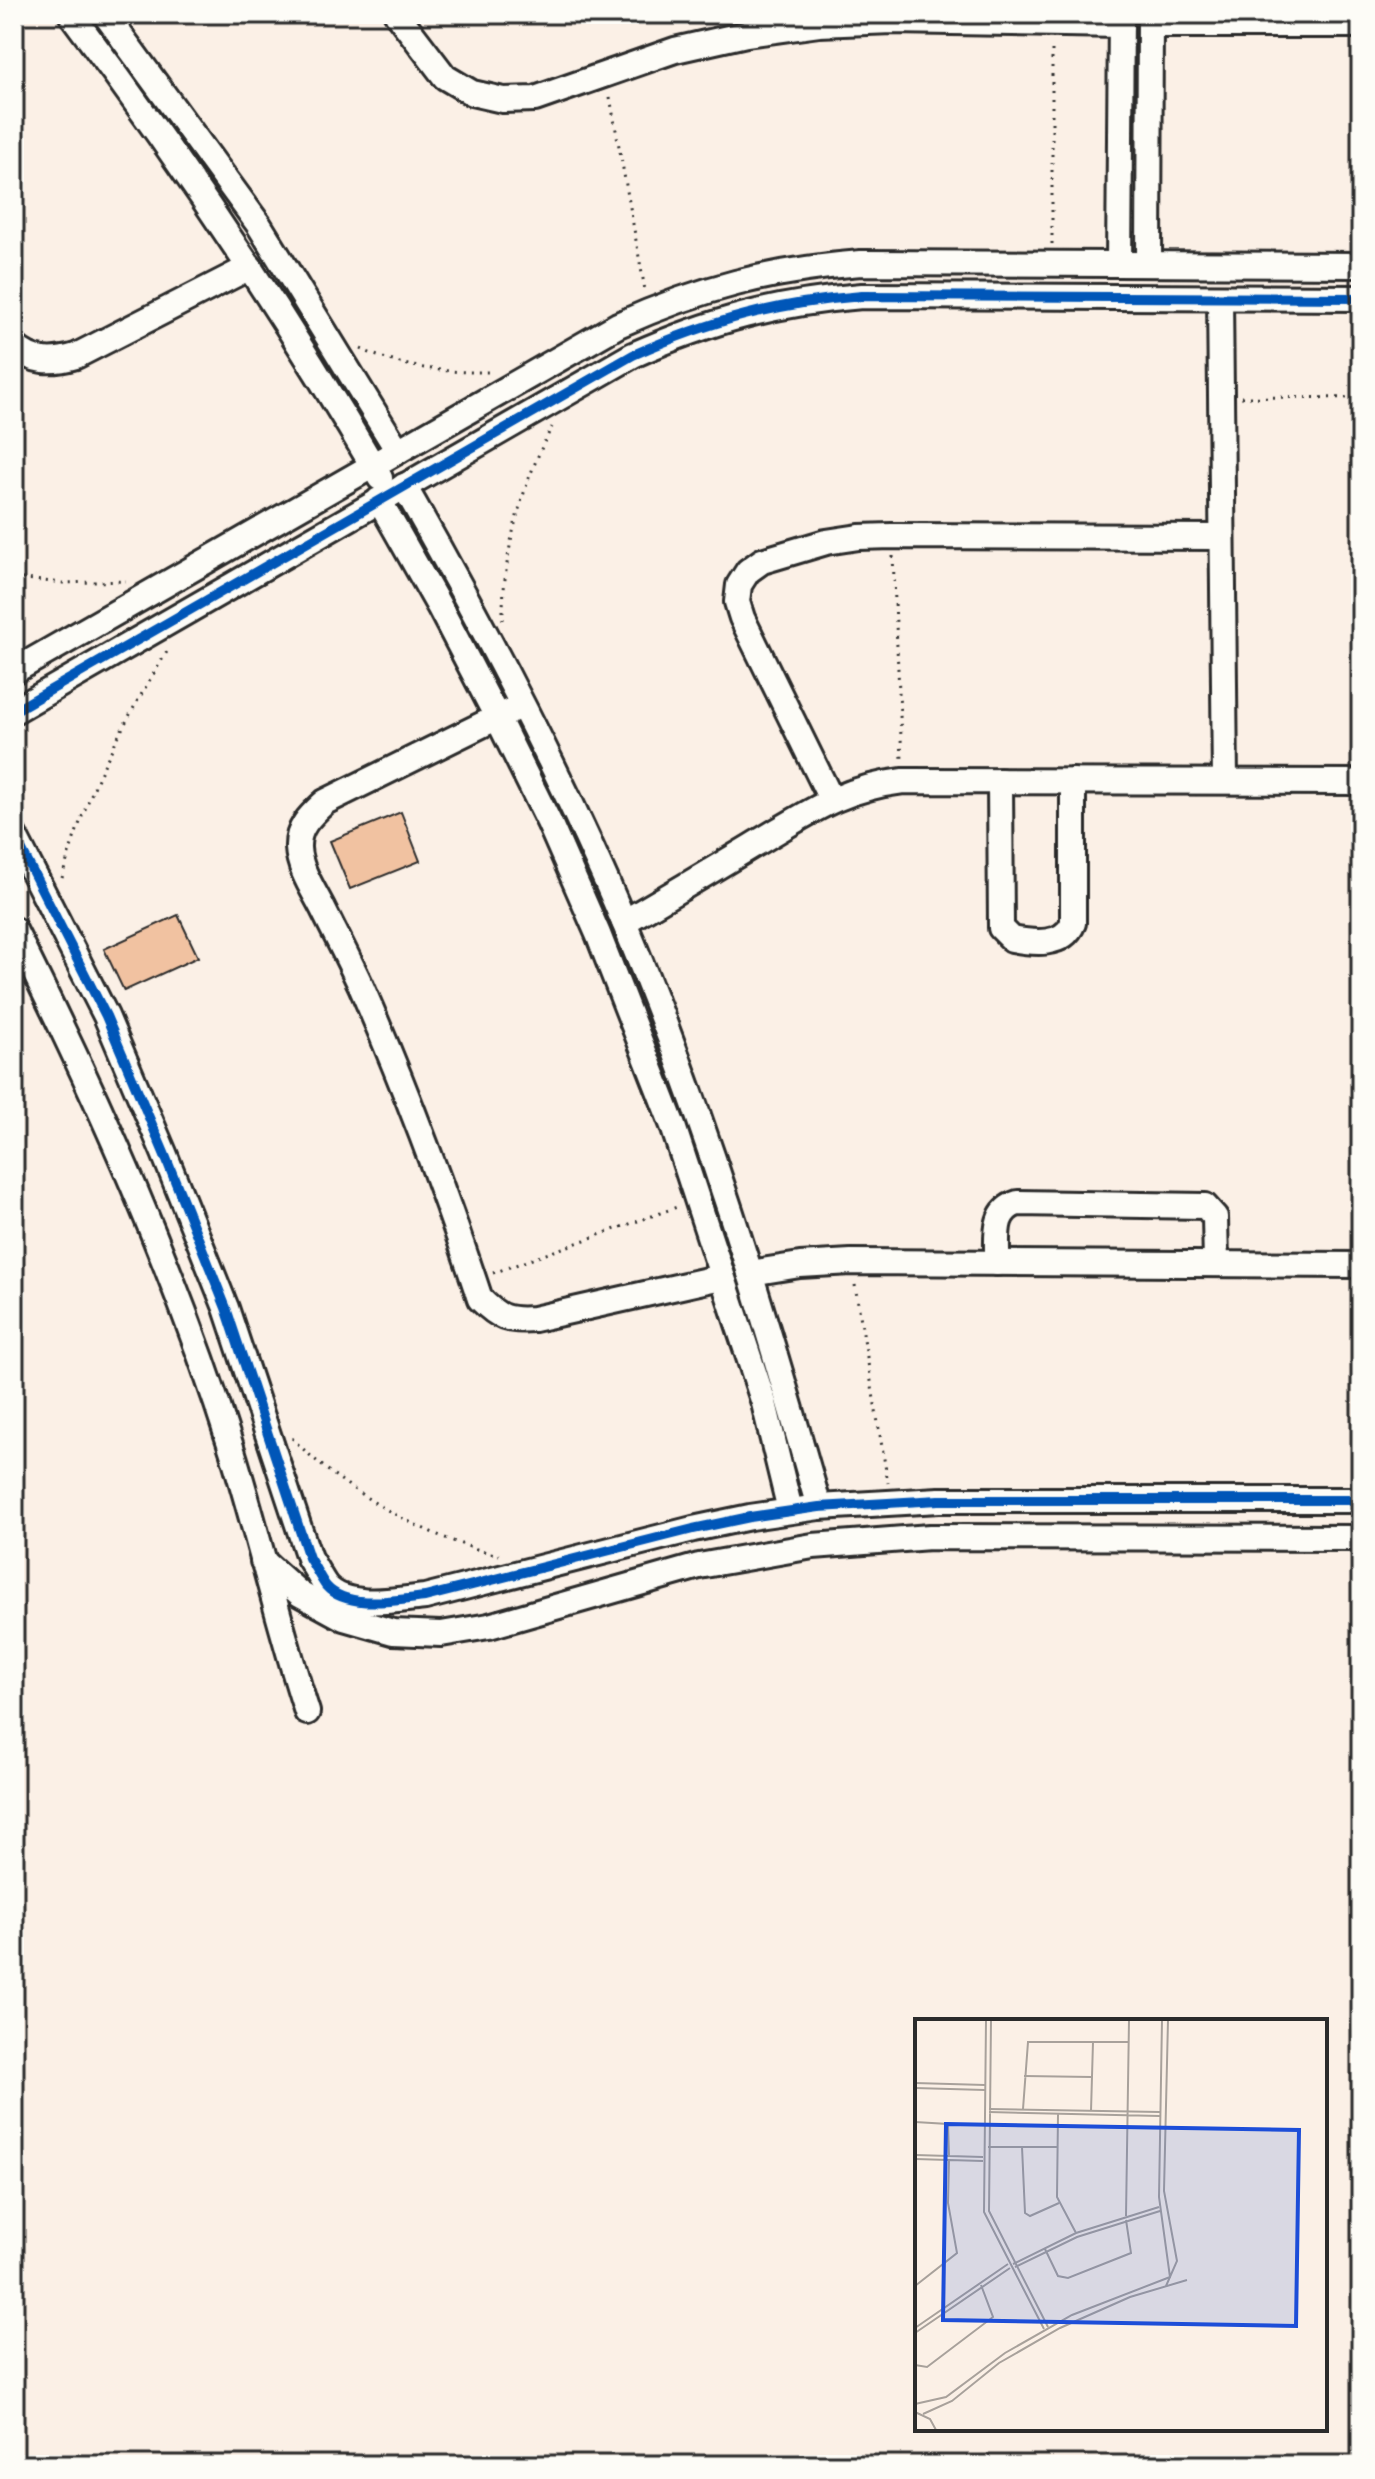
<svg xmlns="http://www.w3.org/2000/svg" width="1375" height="2479" font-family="Mynerve,sans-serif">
<rect width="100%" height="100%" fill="#fbf0e6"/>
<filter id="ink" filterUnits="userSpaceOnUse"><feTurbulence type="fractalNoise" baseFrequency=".0125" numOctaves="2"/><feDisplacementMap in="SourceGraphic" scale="16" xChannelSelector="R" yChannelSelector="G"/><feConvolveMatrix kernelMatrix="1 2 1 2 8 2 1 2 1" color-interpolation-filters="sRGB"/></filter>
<g filter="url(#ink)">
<!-- building -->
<g fill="#f1c2a1" stroke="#2b2b2b" stroke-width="2">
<polygon points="401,812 420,861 350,889 330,841"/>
<polygon points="178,915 198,957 124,991 104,949"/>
</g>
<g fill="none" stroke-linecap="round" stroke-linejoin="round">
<!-- minor casing -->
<g stroke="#2b2b2b" stroke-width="30">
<g id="minor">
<path d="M 71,14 C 183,163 286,317 380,478"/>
<polyline points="105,14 259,225 398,451"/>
<polyline points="397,14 445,77 472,93 503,100 535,99 675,50 746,34 819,24 892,21 1121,25"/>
<polyline points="1150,25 1351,25 1361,23"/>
<polyline points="1119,264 1121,14"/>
<polyline points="1149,264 1150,14"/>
<polyline points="1220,298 1225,781"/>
<path d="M 14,346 C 33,363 52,363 76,356 L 250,267"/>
<path d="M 404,486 C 485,628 561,772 624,922 C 704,1112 763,1309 819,1507"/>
<polyline points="379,500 439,606 497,717 549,822 598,934 673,1126 764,1403 790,1510"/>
<path d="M 14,671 L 618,325 C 700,288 771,270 861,263 L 1361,265"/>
<path d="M 14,711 L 633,355 C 712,320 776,303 862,296 L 1361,298"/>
<path d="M 510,711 L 325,802 C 311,815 297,827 298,848 C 299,869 314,891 323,909 C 336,935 349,960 361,986 C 406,1089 445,1193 480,1299 C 499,1318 507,1321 534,1319 L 721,1277"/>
<path d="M 1000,781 L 1001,928 L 1012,939 C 1033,943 1063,947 1073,923 L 1073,781"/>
<polyline points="831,799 742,618 737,602 739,585 748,571 762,561 826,542 859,537 892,536 1222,537"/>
<path d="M 14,835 L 106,1016 L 164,1153 L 226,1308 L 309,1558 C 315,1567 320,1578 326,1586 C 347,1610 396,1600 425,1597 L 693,1529 L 750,1517 L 819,1507 L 939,1500 L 1361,1500"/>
<path d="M 624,922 C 667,897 709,872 752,846 C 807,814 838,789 903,781 L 1361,782"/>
<path d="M 14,930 C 98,1098 175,1270 232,1450 C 259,1537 279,1626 307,1712"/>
<path d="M 997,1263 C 998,1240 991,1211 1018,1203 L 1205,1206 L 1215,1217 L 1216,1264"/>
<polyline points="750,1273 800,1265 851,1262 1361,1265"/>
<polyline points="263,1561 300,1594 344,1618 393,1632 441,1634 489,1626 699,1566 813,1546 930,1537 1361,1538"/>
</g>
</g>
<!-- path -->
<g stroke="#2b2b2b" stroke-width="3" stroke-dasharray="2 6" stroke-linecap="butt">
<polyline points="610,97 645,290"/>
<polyline points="1052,244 1052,44"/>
<path d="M 361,349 C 401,368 447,373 490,372"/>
<polyline points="1241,397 1361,398"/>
<polyline points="893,556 902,760"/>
<polyline points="14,578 63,583 126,581"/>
<path d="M 503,620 C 502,556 522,483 552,427"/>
<path d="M 62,878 C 85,794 124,720 170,647"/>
<polyline points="493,1273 677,1207"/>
<polyline points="855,1285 888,1483"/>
<path d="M 292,1438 C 343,1491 428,1539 499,1555"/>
</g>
<!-- minor -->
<use href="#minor" stroke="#fdfcf7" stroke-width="24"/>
<!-- cycleway casing -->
<g stroke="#fdfcf7" stroke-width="15">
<g id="cycleway">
<path d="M 14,711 L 633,355 C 712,320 776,303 862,296 L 1361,298"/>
<path d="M 14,835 L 106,1016 L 164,1153 L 226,1308 L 309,1558 C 315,1567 320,1578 326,1586 C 347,1610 396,1600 425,1597 L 693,1529 L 750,1517 L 819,1507 L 939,1500 L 1361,1500"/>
</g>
</g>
<!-- cycleway -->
<use href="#cycleway" stroke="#0057b8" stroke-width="10"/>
</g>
</g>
<!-- overview -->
<g transform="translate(915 2019)">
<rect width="412" height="412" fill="#fbf0e6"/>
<path fill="none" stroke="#a8a19b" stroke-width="2" d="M 71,1 L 69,193 L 129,310M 76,1 L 74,192 L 133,308M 109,57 L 177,58M 0,64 L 70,66M 0,69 L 70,71M 74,90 L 245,93M 108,90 L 113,23 L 213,23M 176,92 L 178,23M 74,93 L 245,97M 143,95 L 142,178 L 161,214M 0,103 L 33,105 L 34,137M 73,128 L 142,128M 107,128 L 110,194 L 115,197 L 144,184M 0,136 L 68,138M 0,140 L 68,142M 211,197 L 214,1M 130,230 L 143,257 L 153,259 L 216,234 L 211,201M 98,245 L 161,214 L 244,188M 100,248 L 162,218 L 245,192M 0,267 L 42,234 L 33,184 L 34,141M 251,267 L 262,242 L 249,172 L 253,1M 0,309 L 93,245M 0,314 L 95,249M 0,346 L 12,348 L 78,298 L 66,266M 0,385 L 31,378 L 90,334 L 157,296 L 255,258 L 244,178 L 247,1M 0,393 L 15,400 L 21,411M 8,395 L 37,382 L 84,344 L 145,309 L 215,278 L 272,261"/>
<path fill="#1d4ed8" fill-opacity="0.15" stroke="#1d4ed8" stroke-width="4" d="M 31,105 L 384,111 L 381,307 L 28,301 Z"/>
<rect width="412" height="412" fill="none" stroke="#2b2b2b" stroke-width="4"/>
</g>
<!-- margin -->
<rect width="1375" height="2479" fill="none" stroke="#fdfcf7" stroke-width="48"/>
<rect x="24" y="24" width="1327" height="2431" fill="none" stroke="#2b2b2b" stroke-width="3" filter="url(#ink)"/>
</svg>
